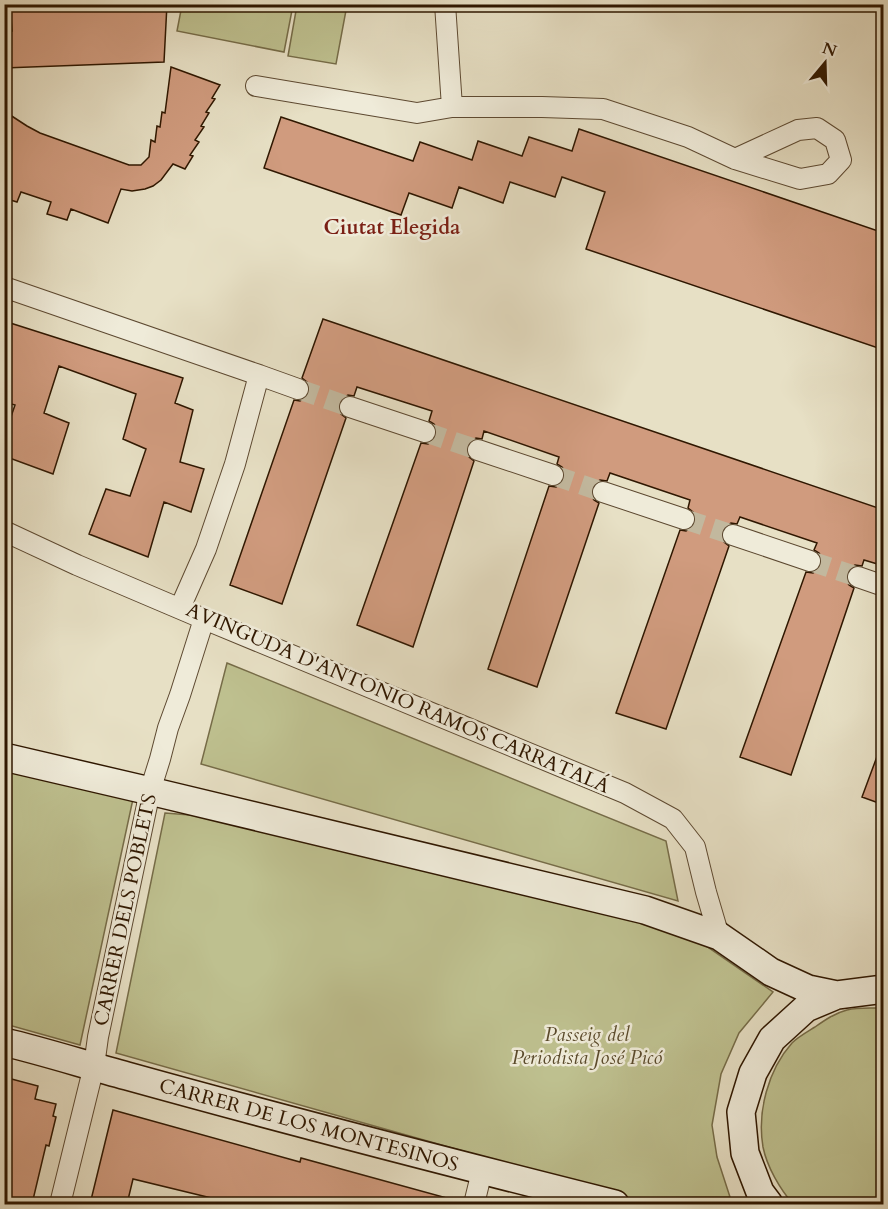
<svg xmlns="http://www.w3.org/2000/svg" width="888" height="1209" viewBox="0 0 888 1209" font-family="Cardo,serif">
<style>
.green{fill:#bec08f;stroke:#766c48;stroke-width:1.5}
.building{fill:#d09b7e;stroke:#2f1700;stroke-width:1.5}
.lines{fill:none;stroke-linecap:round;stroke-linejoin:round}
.street-tunnel{stroke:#c2b89e;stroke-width:20;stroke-dasharray:20 10;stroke-linecap:butt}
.street-casing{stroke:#5d4931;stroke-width:22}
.secondary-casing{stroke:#2f1700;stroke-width:30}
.street{stroke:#efebd9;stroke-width:20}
.secondary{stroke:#efebd9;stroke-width:27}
.labels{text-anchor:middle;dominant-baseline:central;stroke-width:5;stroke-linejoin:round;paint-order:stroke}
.street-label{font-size:20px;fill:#2f1700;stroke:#efebd9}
.park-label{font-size:20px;font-style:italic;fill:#5a4a2b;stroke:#efebd9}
.neighbourhood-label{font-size:21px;font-weight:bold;fill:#7a1f14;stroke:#efebd9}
</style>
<rect width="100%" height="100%" fill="#e7e0c5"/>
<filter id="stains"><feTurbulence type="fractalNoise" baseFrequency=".00333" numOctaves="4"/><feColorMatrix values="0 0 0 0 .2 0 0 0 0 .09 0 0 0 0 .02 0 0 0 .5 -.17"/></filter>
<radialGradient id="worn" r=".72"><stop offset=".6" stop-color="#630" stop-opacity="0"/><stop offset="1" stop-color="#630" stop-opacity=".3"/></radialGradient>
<path class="green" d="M182 5H293L284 52 177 31Z
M297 5H347L336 64 288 56Z
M227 663 666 841 678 901 201 764Z
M4 769 133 799 80 1045 5 1024Z
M165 813 215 817 672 929 706 946 773 992 739 1033 721 1074 712 1125 717 1157 730 1197 629 1198 116 1053Z
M870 1008H883V1204H793C780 1189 767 1167 763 1147 757 1112 768 1070 792 1043 798 1037 807 1032 815 1027 825 1020 835 1013 847 1010 855 1008 863 1008 870 1008Z"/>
<path class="building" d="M10 4H167L164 62 4 68V31H12Z
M171 67 220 85 212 98 215 99 206 112 209 113 201 126 204 127 195 140 199 142 190 155 193 156 185 169 173 164 161 180 153 186 145 189 132 191 121 189 108 223 71 209 67 220 47 214 51 202 21 192 17 202 4 198V111L27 126 40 133 129 165H141L149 157 151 140 155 142 157 126 160 127 162 112 165 113Z
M281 117 413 161 420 142 472 160 478 141 522 156 529 137 572 151 579 129 884 233V350L586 249 605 192 562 177 555 197 510 182 503 203 459 187 452 208 409 193 401 215 264 168Z
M323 319 884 510V566L864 560 862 566 855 565 850 568 847 573 846 580 849 585 854 588 791 775 740 757 806 572 813 573 818 570 821 565 822 558 819 553 814 550 817 543 740 517 737 524 731 523 726 526 722 531 721 537 724 542 729 546 666 729 616 713 680 530 686 531 691 528 695 523 696 517 693 512 688 508 690 500 610 473 607 481 600 480 595 483 592 488 591 495 594 500 599 503 537 687 488 669 549 486 556 487 561 484 564 478 565 472 562 467 557 464 559 457 484 431 482 439 476 438 471 441 466 447V452L469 457 474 461 413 647 357 625 421 443 428 444 433 441 436 436 437 429 434 424 429 421 432 411 357 387 354 396 348 395 343 398 339 403 338 409 341 414 346 418 282 604 230 585 294 400 300 401 305 398 309 392 310 387 307 382 302 378Z
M4 321 183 378 175 403 193 410 180 462 204 469 191 512 164 502 148 557 89 534 106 489 130 496 146 449 123 439 136 394 59 366 44 413 69 423 53 474 4 456V437L15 405 4 402Z
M882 743 884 744V805L862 797Z
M4 1077 38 1086 35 1099 56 1104 53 1116 56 1117 49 1146 46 1145 32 1204H4V1161L8 1146 4 1145Z
M113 1110 300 1162 301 1158 454 1200 453 1204H260L246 1201 245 1204H236L133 1179 127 1204H90Z"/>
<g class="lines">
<path class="street-tunnel" d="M298 389 350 407
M425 432 478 450
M553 475 603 492
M684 519 733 535
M810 561 858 577"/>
<defs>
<path id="street" d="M445 4 452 107
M256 86 417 113 452 107H542L603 109 688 137 735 159 800 179 828 174 841 160 835 140 817 128 798 130 735 159
M4 287 259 375 235 464 206 549 180 608
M259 375 298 389
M350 407 425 432
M478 450 553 475
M603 492 684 519
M4 531 77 565 204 619 625 793 673 819 695 847 706 892 719 936
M733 535 810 561
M858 577 884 586
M60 1204 94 1066 98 1037 150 791 160 759 168 728 180 695 204 619
M474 1204 482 1171"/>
<path id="secondary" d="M4 757 150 791 645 910 719 936 771 972 808 989 837 995
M4 1042C46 1052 86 1065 127 1076 289 1121 452 1163 615 1204
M769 1204 760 1192 745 1153 741 1112 753 1073 772 1039 806 1008 837 995 884 989"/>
</defs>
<use href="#street" class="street-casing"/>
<use href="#secondary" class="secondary-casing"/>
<use href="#street" class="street"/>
<use href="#secondary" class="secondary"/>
</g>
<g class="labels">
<g class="street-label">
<text transform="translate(398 698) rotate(23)">AVINGUDA D'ANTONIO RAMOS CARRATALÁ</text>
<text transform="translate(125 910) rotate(-78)">CARRER DELS POBLETS</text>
<text transform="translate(309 1125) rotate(15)">CARRER DE LOS MONTESINOS</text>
</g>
<g class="park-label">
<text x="587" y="1034">Passeig del<tspan x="587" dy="23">Periodista José Picó</tspan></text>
</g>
<g class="neighbourhood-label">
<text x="392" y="227">Ciutat Elegida</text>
</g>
</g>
<rect width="888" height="1209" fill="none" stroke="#e7e0c5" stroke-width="24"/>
<rect x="6" y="6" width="876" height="1197" fill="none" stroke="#2f1700" stroke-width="3"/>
<rect x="12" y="12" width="864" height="1185" fill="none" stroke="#2f1700" stroke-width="1.5"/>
<g transform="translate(825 63) rotate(19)" stroke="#efebd9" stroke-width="4.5" paint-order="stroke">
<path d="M0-4.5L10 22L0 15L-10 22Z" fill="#2f1700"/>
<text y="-9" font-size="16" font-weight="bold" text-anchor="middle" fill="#2f1700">N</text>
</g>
<rect width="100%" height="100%" filter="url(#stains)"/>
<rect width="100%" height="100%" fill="url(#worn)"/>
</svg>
